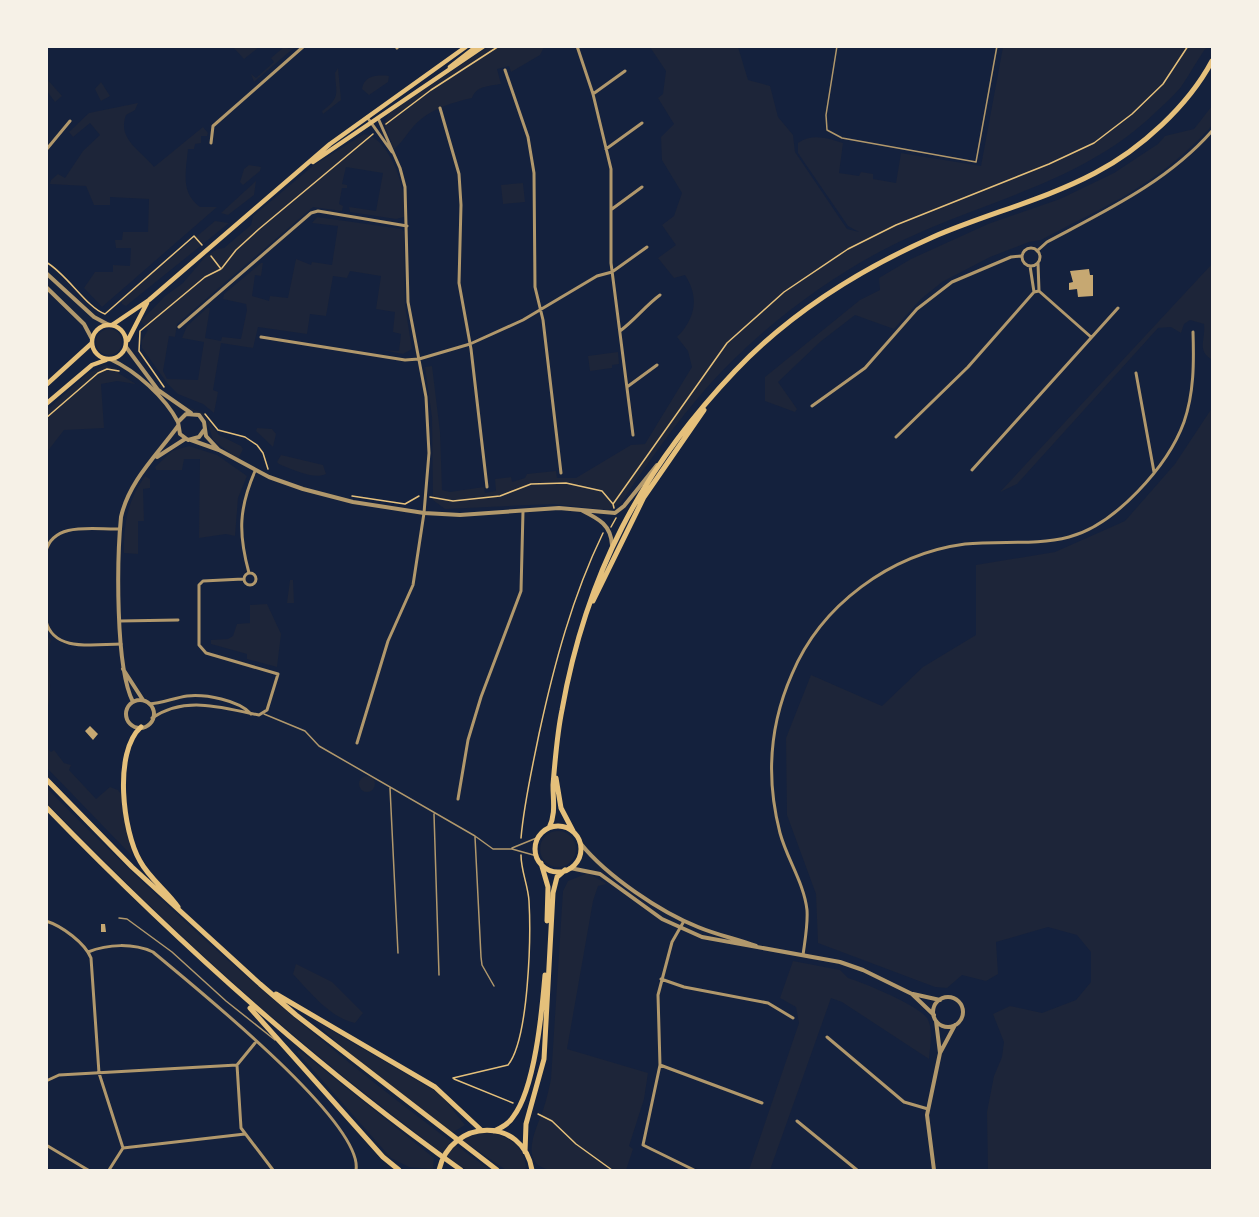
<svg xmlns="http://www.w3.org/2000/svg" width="1259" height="1217" viewBox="0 0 1259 1217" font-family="'PT Sans Narrow',sans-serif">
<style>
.green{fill:#1d2539}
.building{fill:#c6a872}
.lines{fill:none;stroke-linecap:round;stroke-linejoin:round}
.path{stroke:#e5c07b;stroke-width:1.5}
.service{stroke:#b1986c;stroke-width:1.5}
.minor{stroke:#b1986c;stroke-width:3}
.tertiary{stroke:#b1986c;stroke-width:4}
.secondary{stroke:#e5c07b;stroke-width:4.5}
.primary{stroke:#e5c07b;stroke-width:5}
.trunk{stroke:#e5c07b;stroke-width:5}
</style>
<rect width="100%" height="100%" fill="#14213d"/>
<path class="green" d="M233 47H259L244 59Z
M284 47 289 49 295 47 254 82 251 74 256 78 274 62 271 58Z
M488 47H544L540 55 511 72 509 66 497 69 501 84C489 86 476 86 472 98 454 102 434 108 420 120 410 128 404 141 394 149L384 124 389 113Z
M650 47H738L748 80 770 86 778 117 793 135 795 152 847 229 859 232 848 226 798 153V143C812 133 828 138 843 143L839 173 859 176 861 172 873 174V179L896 183 901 153 981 166 1003 47H1209L1205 49C1197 61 1189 75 1181 87 1174 95 1166 103 1158 110 1080 187 975 201 881 251 819 284 757 332 710 384 676 422 648 463 620 504L608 510 553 504 445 509 433 500 432 417 425 367 432 366 440 432 442 490 450 492 484 487 485 493 496 491 495 479 511 477 512 482 525 478 527 474 556 471 557 478H576L631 445 645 444 692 367 688 351 677 337C695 319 700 298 685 275L674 278 658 258 676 245 662 225 674 216 682 193 662 160 661 137 674 124 658 98 663 94 666 71Z
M338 68 341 100 323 114 322 111C341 97 336 94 335 73Z
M389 76 388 82 369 95 362 89C364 75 378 75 389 76Z
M46 78 62 96 55 102 47 91Z
M101 82 110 96 101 101 95 89Z
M138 103 135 110 126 115C117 139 140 150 154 167L203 127 208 133 207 136H201V143L195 144 194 149H188C186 171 180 193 200 207H217L102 307 84 288 95 272H113V265L130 266 131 248H116L115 240H122L123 232H148L149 199 110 197V205H94L86 186 50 184 51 180 58 174 65 178 83 151 100 135 90 123 73 137 69 132 89 113Z
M1212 106V125L1209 129C1154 187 1109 204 1041 240L1029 242 990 257 942 282 921 299 894 329 855 315 820 342 778 382 797 409 795 412 765 401V377L860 300 880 290 879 278 911 259 988 224 1060 199 1114 173 1158 144 1165 136 1194 129Z
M364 134C390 137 409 194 404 217L396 219 350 212 349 207 376 211 383 173 346 167 342 184 347 185V188H342L339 204 343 206 342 211 313 207 177 324 175 337 169 336 163 371 167 379 198 380 204 342 182 338 187 326 207 308H210L205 338 221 341 222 337 241 339 247 310 246 304 223 299 224 294 261 263H263L261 276 255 275 252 296 269 301 270 296 288 298 296 259 311 265 312 262 332 265 338 226 312 223 317 217 402 229 404 232 405 306 412 349 403 354 382 350 399 351 401 334 393 332 395 312 376 309 381 276 350 271 347 278 333 276 326 316 310 314 307 334 258 327 253 348 221 343 213 390 218 392 214 413 203 404 178 394 167 383 142 348V340L148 330 141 321 165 296 183 283 205 257 217 249 224 248 251 225 253 216 314 165Z
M249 165 261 167 260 171 243 185 240 182 244 169Z
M256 181 254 195 228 215 221 213Z
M523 183 525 202 503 204 501 185Z
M215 221 229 223 126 306 122 304 121 300Z
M1212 264V360C1196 350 1206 340 1204 324L1190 320 1184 324 1181 333 1171 327 1158 328 1017 484 1000 492Z
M96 342a13 13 0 1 1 26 0a13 13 0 1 1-26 0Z
M618 352 619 364 612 365V368L590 371 588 356Z
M105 365 119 369 118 373 136 384 117 381 101 384 104 428 64 430 47 452V410L87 374Z
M183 405 202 413 219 435 241 446 243 449 238 459 213 440 207 421 203 416Z
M1212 408V1170H988L987 1112 994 1076 1002 1057 1004 1042 993 1014 1010 1006 1042 1013 1076 1000 1091 982V952L1077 935 1048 927 996 942 998 974 986 981 962 975 947 988 935 987 818 943 816 894 787 815 786 738 811 675 882 706 923 667 976 635V565L1055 552 1125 521 1175 464Z
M257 428 272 429 276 434 273 447 256 431Z
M189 446 217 455 247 476 238 498 235 536 226 534 199 538 200 459H184L182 470H156L155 467 172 451Z
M281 455 323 465 326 474C314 480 291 469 279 464L277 462Z
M145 476 150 479V488L143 489 144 521H138V554L124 553C123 524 128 500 145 476Z
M290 580H293L294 603H287Z
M267 604 281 634 277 667 247 659V654L211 644V640L228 639 233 636 237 624 250 623V605Z
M48 637 51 640C45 662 54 685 48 706L46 638Z
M46 747 51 752 54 750 64 763 71 765 69 770 96 799 110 787 118 790 122 796 132 856 47 768Z
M359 784a8 8 0 1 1 16 0a8 8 0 1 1-16 0Z
M46 787C183 927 332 1056 490 1170 484 1170 474 1172 468 1170 454 1165 413 1130 398 1119 275 1026 154 914 47 803Z
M540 849a18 18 0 1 1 36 0a18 18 0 1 1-36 0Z
M588 873 607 884 598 886 593 901 567 1049 648 1073 644 1099 629 1146 633 1149 626 1170 547 1169C517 1161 539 1124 544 1107 547 1098 549 1088 551 1079L563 891 568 881Z
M793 961 840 970 848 978C864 983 918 1005 927 1018 934 1029 930 1047 929 1059L842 1002 831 998 770 1170H749L799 1023 796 1007 780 998Z
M296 964 332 982 363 1013 355 1023C330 1018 310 992 293 974Z
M312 1019 440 1094 465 1125 450 1134 345 1050Z
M299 1050 434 1158 433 1169 409 1167 391 1158 297 1052Z
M488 1132C509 1136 526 1147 526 1170H506L462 1140 468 1136Z"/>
<path class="building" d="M1089 269 1090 275H1093V296L1078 297 1077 289 1069 290V283L1073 282 1070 271Z
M90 726 98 734 93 740 85 731Z
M101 924H105L106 932H101Z"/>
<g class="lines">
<path class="path" d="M386 124 431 90 499 46
M46 262C67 274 87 308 105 314L194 236 202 245
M222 268 236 250 259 229 373 134
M164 387 139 351 140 331 205 277 221 269 211 256
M205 414 218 430 245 437 257 445 263 453 268 469
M46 418 98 373 107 369 119 371
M352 496 405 504 419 496
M430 497 453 501 500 496 531 484 566 483 602 491 613 504 614 508
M613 504 727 343 784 292 848 249 896 225 1049 164 1094 143 1132 114 1163 84 1188 46
M611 527 616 518
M521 838C524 803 532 769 539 734 554 665 572 597 603 533
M453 1078 508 1065C529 1039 531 936 529 901 528 885 521 871 521 855
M454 1079 513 1103
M538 1114 552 1121 576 1144 612 1170"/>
<path class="service" d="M837 46 826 115 827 130 842 138 976 162 997 46
M264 714 305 731 319 746 475 836 493 849H512L537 856
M390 788 398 953
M434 814 439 975
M475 837 481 957 482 965 494 986
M512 848 539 837
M119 918 127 919 172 952 226 1001 275 1040"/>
<path class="minor" d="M396 46 397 48
M577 46 593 94 611 169V263L633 435
M505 70 528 137 534 173 535 287 543 320 561 473
M593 94 625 71
M440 108 459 174 461 205 459 283 471 349 487 487
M367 117 392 152
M211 143 213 126 304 46
M606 149 642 123
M46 150 70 121
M612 209 642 187
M1022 257a9 9 0 1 1 18 0a9 9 0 1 1-18 0Z
M1037 251 1047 242C1107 210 1167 182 1212 131
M1038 263 1039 291
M1030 266 1034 292
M1039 291 1091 337
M179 327 311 213 318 211 407 226
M620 331C636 319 645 306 660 295
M261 337 405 360 419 359 470 344 523 320 597 276 612 272 647 247
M1136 373 1154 472
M627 387 657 365
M812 406 865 368 917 309 952 282 1011 257 1021 256
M896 437 968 367 1034 292 1039 291
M972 470 1118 308
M46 551C54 521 95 530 120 529
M244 579a6 6 0 1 1 12 0a6 6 0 1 1-12 0Z
M249 573C238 533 239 508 255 471
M46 621C54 653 95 644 121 644
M120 621 178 620
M149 704C162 703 174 698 187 696 205 694 239 700 251 714
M152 718C186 695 222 708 259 715L267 710 278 674 206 653 199 645V585L203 581 243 579
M357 743 388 641 413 585 424 513 429 453 426 397 408 302 405 187 400 168 378 118
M458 799 468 740 481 697 521 591 523 511
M46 921C62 926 85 943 91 958L99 1073 123 1148 109 1170
M684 921 672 942 658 995 660 1065 643 1145 694 1170
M88 952C108 944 133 943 153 952 192 985 364 1122 356 1170
M803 955C805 940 808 925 807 910 804 883 787 859 780 833 766 779 769 726 792 674 821 605 890 554 965 544 1000 540 1034 546 1069 537 1115 525 1168 466 1184 422 1194 393 1194 363 1193 332
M661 979 684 987 768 1003 793 1018
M827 1037 904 1102 928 1109
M255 1043 237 1065 241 1128 273 1170
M660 1065 762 1103
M46 1081 59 1075 237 1065
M797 1121 857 1170
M46 1145 88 1170
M123 1148 245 1134"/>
<path class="tertiary" d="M46 273 94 317 109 325
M46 287 84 324 92 339
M126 347 158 390 191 413
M110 359C136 371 165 397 178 422
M204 430 199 437 188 440 180 434 178 422 186 414 199 415 204 422 206 436 218 449
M191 440 219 450 269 477 303 489 353 502 424 513 460 515 559 508 615 513 624 506 657 465
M157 457 185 439
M583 511C599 519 611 525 612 545
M123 669 143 700
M126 714a14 14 0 1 1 28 0a14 14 0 1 1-28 0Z
M133 702C115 667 117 558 121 517 129 481 157 455 178 426
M581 844C607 876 660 912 698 927 717 935 737 939 756 946
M570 868 600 874 662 919 702 937 840 962 863 970 912 994 934 1015
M913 994 940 1000
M933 1012a15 15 0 1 1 30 0a15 15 0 1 1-30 0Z
M940 1053 955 1025
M934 1170 927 1115 940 1053 936 1021"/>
<path class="secondary" d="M450 67 477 46
M313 162 484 46
M92 342a17 17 0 1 1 34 0a17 17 0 1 1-34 0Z
M112 325 149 300 330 144 467 46
M128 340 147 303
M46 385 92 343
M46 404 92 365 106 360"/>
<path class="primary" d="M593 601 644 497 704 410
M556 778 561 808 573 831
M535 849a23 23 0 1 1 46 0a23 23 0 1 1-46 0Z
M549 828C556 814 553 801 553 785 555 761 557 734 562 710 586 575 641 470 735 371 790 313 861 269 933 237 986 214 1044 200 1095 173 1141 149 1188 106 1212 61
M541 863 548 887 547 921
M494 1131C501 1128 509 1124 513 1117 535 1089 542 1011 545 975
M525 1152 526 1124 544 1059 553 893 557 877 565 870
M439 1170C451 1118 523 1116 532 1170"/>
<path class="trunk" d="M141 727C113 752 123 832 140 861 149 878 167 891 178 907
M46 779 132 867 260 984 296 1015 497 1170
M46 807C175 940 310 1063 461 1170
M276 994 435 1087 481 1130
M250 1008 383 1157 399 1170"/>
</g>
<rect width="1259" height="1217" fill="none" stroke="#f6f1e7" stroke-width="96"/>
</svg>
